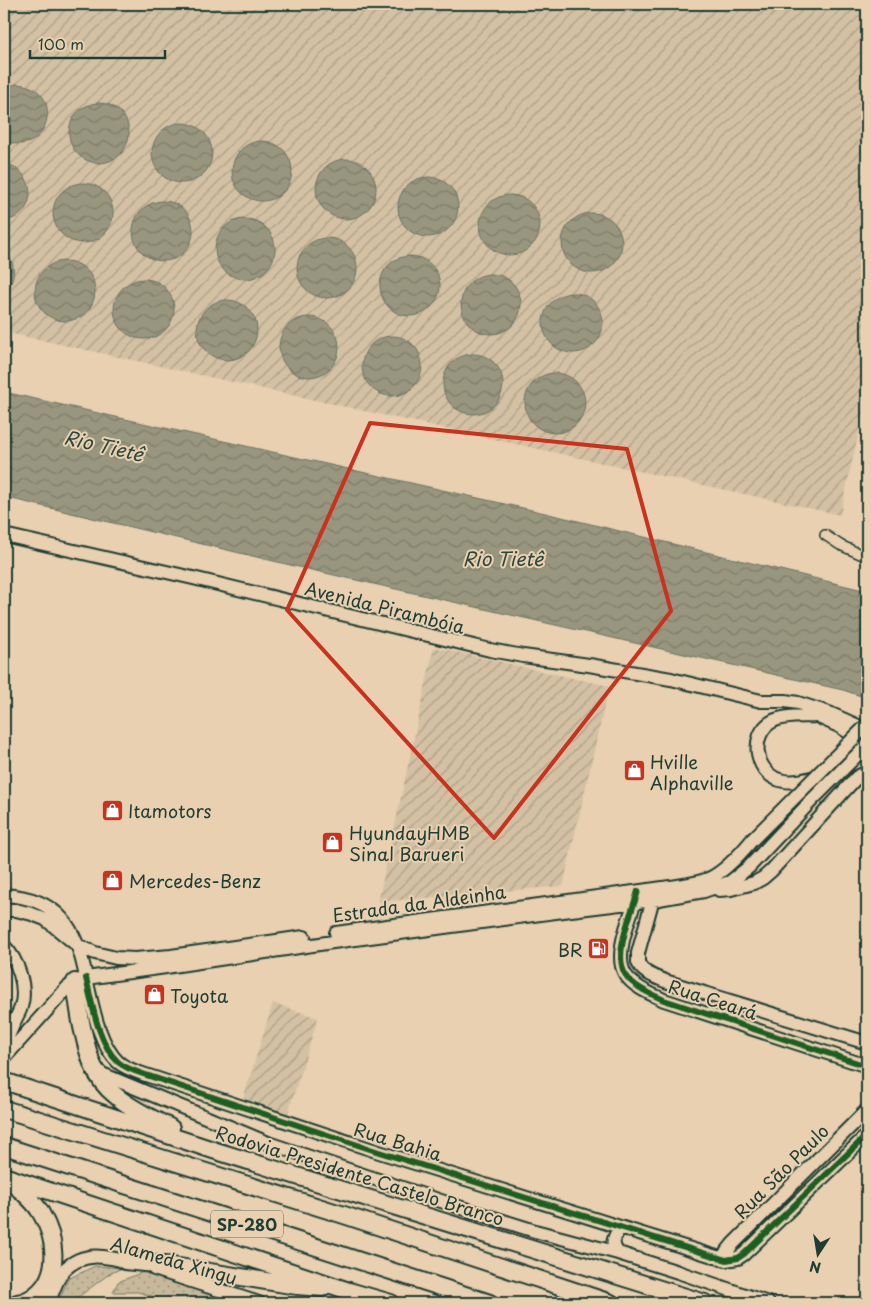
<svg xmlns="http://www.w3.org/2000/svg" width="871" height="1307" viewBox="0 0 871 1307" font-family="'Playpen Sans',sans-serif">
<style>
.industrial{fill:url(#industrial-furrows)}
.green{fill:url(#green-dots);stroke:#737a68}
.water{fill:url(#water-waves);stroke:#687261}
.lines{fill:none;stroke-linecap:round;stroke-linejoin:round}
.street-casing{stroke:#1f3d34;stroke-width:12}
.secondary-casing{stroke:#1f3d34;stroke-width:16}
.highway-casing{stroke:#1f3d34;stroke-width:20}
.street{stroke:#e8d0b0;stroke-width:9}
.secondary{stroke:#e8d0b0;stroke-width:12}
.highway{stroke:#e8d0b0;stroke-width:16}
.secondary-bridge-casing{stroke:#1f3d34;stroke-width:16;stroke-linecap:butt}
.secondary-bridge{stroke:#e8d0b0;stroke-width:12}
.cycleway-casing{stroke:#e8d0b0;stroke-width:9}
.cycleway{stroke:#1b5e20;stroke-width:6}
.marked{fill:none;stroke:#c8321e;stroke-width:4;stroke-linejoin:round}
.labels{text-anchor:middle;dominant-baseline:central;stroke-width:4;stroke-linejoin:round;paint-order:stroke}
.shield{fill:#e8d0b0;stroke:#5b6959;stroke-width:1}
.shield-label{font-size:16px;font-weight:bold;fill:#1f3d34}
.street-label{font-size:18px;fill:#1f3d34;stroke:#e8d0b0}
.poi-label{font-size:18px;fill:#1f3d34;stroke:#e8d0b0;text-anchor:start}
.water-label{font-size:19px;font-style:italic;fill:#2b463c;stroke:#e8d0b0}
</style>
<defs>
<pattern id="industrial-furrows" width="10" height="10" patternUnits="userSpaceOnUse" patternTransform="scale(1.25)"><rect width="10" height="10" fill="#d4c1a4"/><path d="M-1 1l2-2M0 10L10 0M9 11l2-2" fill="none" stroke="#ab9e86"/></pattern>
<pattern id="green-dots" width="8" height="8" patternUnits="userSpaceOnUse" patternTransform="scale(1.25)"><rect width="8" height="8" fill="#c7b89b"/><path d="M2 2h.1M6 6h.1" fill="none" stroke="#a1977f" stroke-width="1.8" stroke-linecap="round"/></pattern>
<pattern id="water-waves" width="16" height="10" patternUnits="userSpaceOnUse" patternTransform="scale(1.25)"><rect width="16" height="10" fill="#99967f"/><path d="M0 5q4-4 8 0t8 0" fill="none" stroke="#7c7c69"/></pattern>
</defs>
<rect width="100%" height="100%" fill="#e8d0b0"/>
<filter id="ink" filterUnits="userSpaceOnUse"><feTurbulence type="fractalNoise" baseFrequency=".02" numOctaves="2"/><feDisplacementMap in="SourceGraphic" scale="10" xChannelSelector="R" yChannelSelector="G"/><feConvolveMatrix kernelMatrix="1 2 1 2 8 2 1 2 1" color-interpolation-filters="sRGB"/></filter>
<g filter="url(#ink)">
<path class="industrial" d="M4 4H867V396L840 515 4 332Z
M434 647 609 686 563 886 378 902Z
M273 1003 318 1018 288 1113 243 1099Z"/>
<path class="green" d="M95 1266 122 1268 109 1274 70 1303H58L68 1279Z
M143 1272 240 1303H174L138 1292H113L118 1282Z"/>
<path class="water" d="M16 84C69 86 48 162 4 140V88Z
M69 133a30 30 0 1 1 60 0a30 30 0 1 1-60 0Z
M152 153a30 30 0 1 1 60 0a30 30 0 1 1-60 0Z
M232 171a30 30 0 1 1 60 0a30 30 0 1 1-60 0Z
M316 189a30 30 0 1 1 60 0a30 30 0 1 1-60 0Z
M4 163C38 171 39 216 4 221Z
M398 207a30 30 0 1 1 60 0a30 30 0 1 1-60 0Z
M53 213a30 30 0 1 1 60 0a30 30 0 1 1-60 0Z
M480 225a30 30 0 1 1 60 0a30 30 0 1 1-60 0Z
M133 231a30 30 0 1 1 60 0a30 30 0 1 1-60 0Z
M562 243a30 30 0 1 1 60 0a30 30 0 1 1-60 0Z
M215 249a30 30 0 1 1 60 0a30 30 0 1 1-60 0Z
M297 268a30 30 0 1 1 60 0a30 30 0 1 1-60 0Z
M4 249C17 263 16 280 4 294Z
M380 286a30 30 0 1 1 60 0a30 30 0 1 1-60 0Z
M35 291a30 30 0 1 1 60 0a30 30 0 1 1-60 0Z
M461 304a30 30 0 1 1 60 0a30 30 0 1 1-60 0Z
M114 309a30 30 0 1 1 60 0a30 30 0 1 1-60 0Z
M543 323a30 30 0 1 1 60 0a30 30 0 1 1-60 0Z
M197 330a30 30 0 1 1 60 0a30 30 0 1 1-60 0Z
M279 347a30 30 0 1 1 60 0a30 30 0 1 1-60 0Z
M362 366a30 30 0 1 1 60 0a30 30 0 1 1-60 0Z
M443 384a30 30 0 1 1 60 0a30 30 0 1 1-60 0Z
M525 403a30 30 0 1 1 60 0a30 30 0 1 1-60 0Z
M4 392 545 513 867 591V698L843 690 303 568 4 497Z"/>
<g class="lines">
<defs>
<path id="street" d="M825 535 840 545 867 557"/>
<path id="secondary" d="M4 535 193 578 490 650 523 656 589 665 671 679 761 701H785L798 703 829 713 867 730
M821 718 841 727 862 742
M815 777C805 780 794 783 784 781 756 777 747 735 773 721 785 715 802 717 815 716
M764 851 749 867 730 882 704 891 653 900 563 911 333 942 159 968 86 978C92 1003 98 1043 118 1062 125 1068 134 1071 143 1074L379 1152 726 1260 738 1258 744 1254 867 1135
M719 890 731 889 754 883 763 878 771 871 857 777 867 772
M4 895C58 898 77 927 86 978L75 982 67 988 4 1058
M637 895C631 916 613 954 625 974 633 987 651 994 664 1000L867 1066
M654 895 638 953C638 956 638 959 638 962 641 973 656 977 665 981L867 1043
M4 910H16L32 914 45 919 54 926 77 945 95 953 116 958 135 959 171 956 304 937
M336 933 670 887C683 885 696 884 708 879 723 873 742 852 752 840
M4 946C18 960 27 987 21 1007 20 1011 18 1014 16 1018 12 1027 8 1037 4 1046
M95 1067 102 1074 268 1143 459 1207 535 1231 618 1253 678 1272 768 1303
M618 1253C610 1242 614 1238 620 1227
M721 1259 733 1244 867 1110
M154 1269 259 1303
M48 1303C52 1295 57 1278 63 1271 83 1250 107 1256 132 1263"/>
<path id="highway" d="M75 982C77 997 79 1012 82 1027 88 1053 93 1078 115 1095 131 1109 152 1118 171 1128
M4 1081 213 1150 705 1303
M4 1109 344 1215 611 1303
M4 1146 490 1303
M4 1176 349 1291 391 1303
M10 1181C21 1191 35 1201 42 1215 55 1237 60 1271 40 1291 33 1298 26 1302 17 1303
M125 1261 173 1266 297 1286 322 1288"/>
</defs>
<use href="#street" class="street-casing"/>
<use href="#secondary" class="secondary-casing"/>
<use href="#highway" class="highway-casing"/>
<use href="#street" class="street"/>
<use href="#secondary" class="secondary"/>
<use href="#highway" class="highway"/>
<defs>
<path id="secondary-bridge" d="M752 840 867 725
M764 851 814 798 867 745"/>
</defs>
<use href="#secondary-bridge" class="secondary-bridge-casing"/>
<use href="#secondary-bridge" class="secondary-bridge"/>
<defs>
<path id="cycleway" d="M638 891C632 913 613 953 625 974 633 987 651 994 664 1000L867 1066
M86 978C92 1003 98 1043 118 1062 125 1068 134 1071 143 1074L379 1152 726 1260 738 1258 744 1254 867 1135"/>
</defs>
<use href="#cycleway" class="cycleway-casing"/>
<use href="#cycleway" class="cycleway"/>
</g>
</g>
<path class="marked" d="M370 423 627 449 671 611 494 838 287 610Z"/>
<defs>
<symbol id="shop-square" viewBox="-11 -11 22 22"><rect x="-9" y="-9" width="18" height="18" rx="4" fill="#c8321e" stroke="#e8d0b0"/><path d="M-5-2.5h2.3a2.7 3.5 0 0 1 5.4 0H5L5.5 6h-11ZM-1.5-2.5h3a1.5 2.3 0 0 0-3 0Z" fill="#fff"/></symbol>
<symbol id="fuel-square" viewBox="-11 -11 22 22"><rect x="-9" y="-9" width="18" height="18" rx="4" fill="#c8321e" stroke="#e8d0b0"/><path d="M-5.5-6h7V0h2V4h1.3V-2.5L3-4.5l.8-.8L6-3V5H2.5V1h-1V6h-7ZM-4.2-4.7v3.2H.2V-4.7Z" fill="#fff"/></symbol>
</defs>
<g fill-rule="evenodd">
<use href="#shop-square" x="622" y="758" width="25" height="25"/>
<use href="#shop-square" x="100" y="798" width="25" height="25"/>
<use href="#shop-square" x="320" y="830" width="25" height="25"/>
<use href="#shop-square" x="100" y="868" width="25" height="25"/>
<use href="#fuel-square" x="586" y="936" width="25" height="25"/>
<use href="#shop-square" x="142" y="982" width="25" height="25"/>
</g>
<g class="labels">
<rect class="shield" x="211" y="1210.5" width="72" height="27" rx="4"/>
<g class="shield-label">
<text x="247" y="1224">SP-280</text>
</g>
<g class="street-label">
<text transform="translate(385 607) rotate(14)">Avenida Pirambóia</text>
<text transform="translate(419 903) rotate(-8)">Estrada da Aldeinha</text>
<text transform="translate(713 999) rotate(18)">Rua Ceará</text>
<text transform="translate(398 1141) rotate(17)">Rua Bahia</text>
<text transform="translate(781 1171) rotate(-45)">Rua São Paulo</text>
<text transform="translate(360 1175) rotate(17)">Rodovia Presidente Castelo Branco</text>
<text transform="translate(174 1260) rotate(16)">Alameda Xingu</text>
</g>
<g class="poi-label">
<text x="650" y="761">Hville<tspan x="650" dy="21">Alphaville</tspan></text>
<text x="128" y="810">Itamotors</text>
<text x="349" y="832">HyundayHMB<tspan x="349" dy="21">Sinal Barueri</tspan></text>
<text x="129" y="880">Mercedes-Benz</text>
<text x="583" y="949" text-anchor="end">BR</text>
<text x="170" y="995">Toyota</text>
</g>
<g class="water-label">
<text transform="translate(104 445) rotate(13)">Rio Tietê</text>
<text x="503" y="558">Rio Tietê</text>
</g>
</g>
<rect width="871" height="1307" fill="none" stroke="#e8d0b0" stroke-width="20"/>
<rect x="10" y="10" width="851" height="1287" fill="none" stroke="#1f3d34" stroke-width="2" filter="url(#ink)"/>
<g transform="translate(818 1254) rotate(192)" stroke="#e8d0b0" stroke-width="4" paint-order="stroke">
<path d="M0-4L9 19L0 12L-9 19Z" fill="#1f3d34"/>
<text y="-8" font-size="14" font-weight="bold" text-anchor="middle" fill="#1f3d34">N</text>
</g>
<path d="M30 50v8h135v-8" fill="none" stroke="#1f3d34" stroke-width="2.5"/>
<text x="38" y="50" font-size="15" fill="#1f3d34" stroke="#e8d0b0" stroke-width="4" paint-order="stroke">100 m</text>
</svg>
